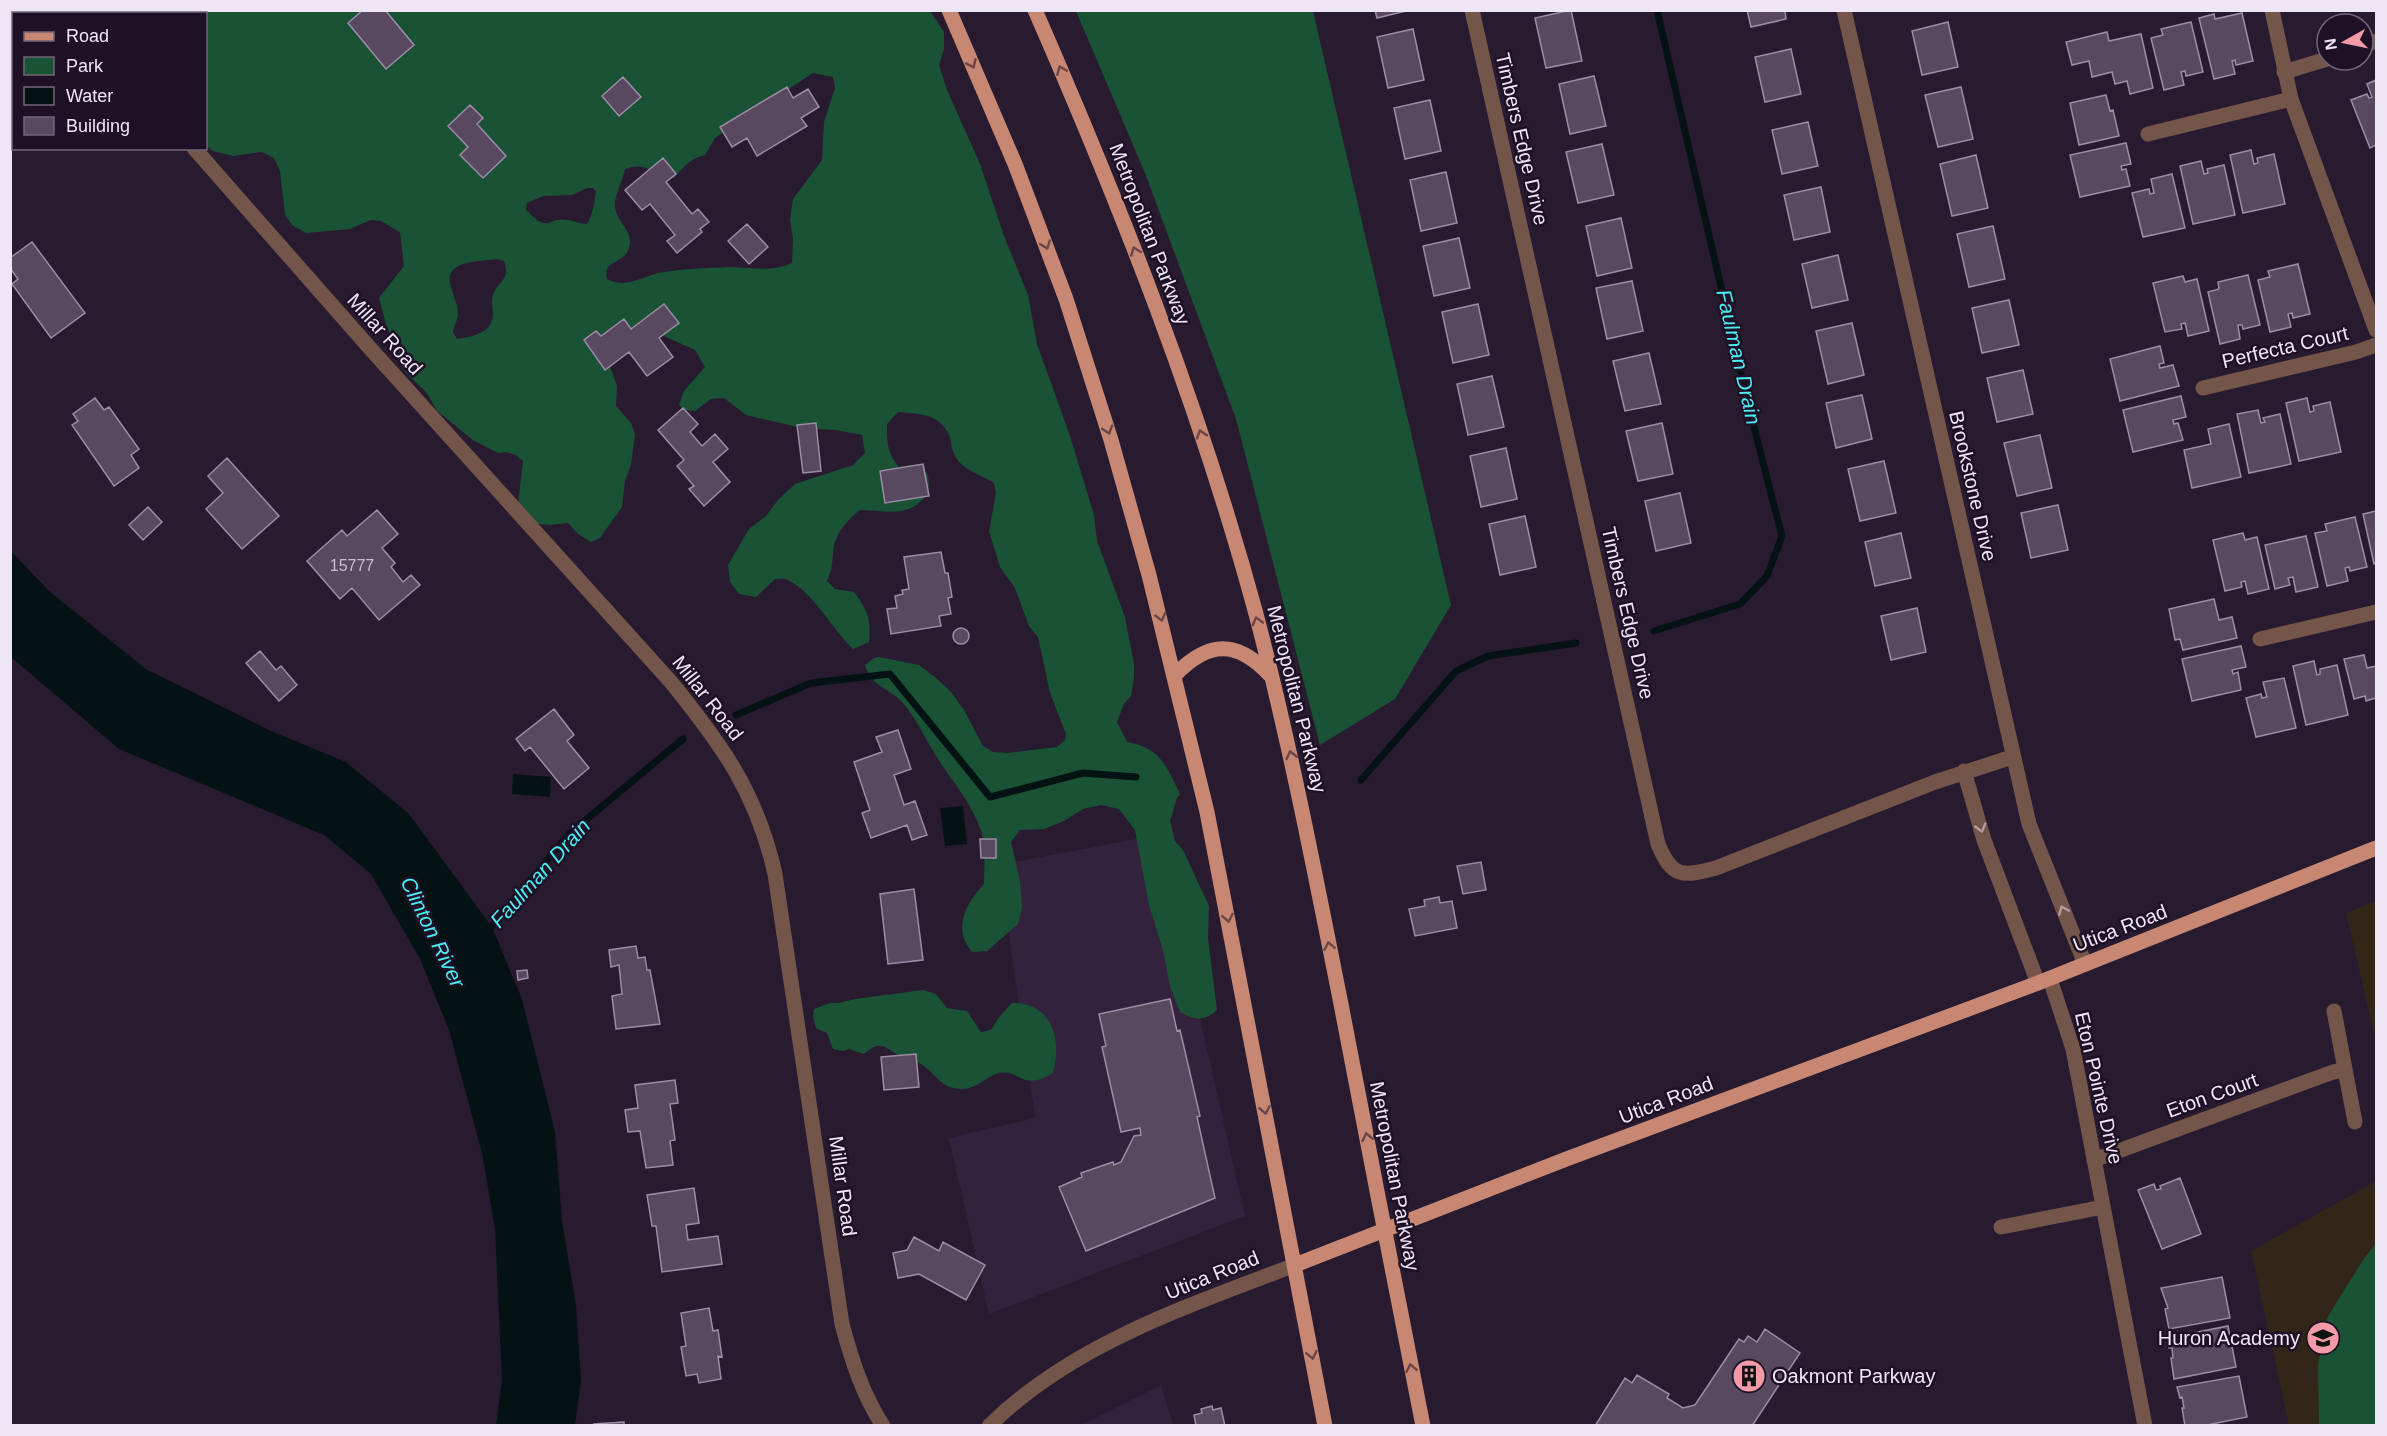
<svg xmlns="http://www.w3.org/2000/svg" width="2387" height="1436" viewBox="0 0 2387 1436" font-family="Helvetica,sans-serif">
<style>
.built{fill:#33223d}
.education{fill:#322618}
.green{fill:#1a5236;fill-rule:evenodd}
.water{fill:#051213}
.lines{fill:none;stroke-linecap:round;stroke-linejoin:round}
.stream{stroke:#051213;stroke-width:7}
.building{fill:#584961;stroke:#9c8ca6;stroke-width:1.5}
.minor{stroke:#74554a;stroke-width:15}
.major{stroke:#c78772;stroke-width:15}
.oneway{stroke:#6a4648}
.oneway2{stroke:#b29ea0}
.labels{text-anchor:middle;dominant-baseline:central;stroke-width:5;stroke-linejoin:round;paint-order:stroke}
.number-label{font-size:16px;fill:#c9bfd0}
.street-label{font-size:20px;fill:#efe6f5;stroke:#1e1126}
.poi-label{font-size:20px;fill:#efe6f5;stroke:#1e1126;text-anchor:end}
.water-label{font-size:21px;font-style:italic;fill:#4becf2;stroke:#1e1126}
</style>
<rect width="100%" height="100%" fill="#281b30"/>
<path class="built" d="M1158 835 1245 1216 989 1314 949 1138 1035 1118 999 865Z
M1161 1385 1173 1425H1081Z"/>
<path class="education" d="M2376 901V1042L2346 913Z
M2376 1181V1425H2289L2251 1251Z"/>
<path class="green" d="M101 11H930L944 32V49L939 65 947 90 980 164 1004 236 1028 295 1037 344 1070 436 1094 515 1097 541 1125 617 1134 664V677L1131 696 1124 704 1117 722 1127 742C1161 748 1166 766 1180 794L1177 798 1170 821 1175 841 1183 850 1209 906 1208 938 1217 1010C1203 1022 1195 1020 1180 1012L1170 986 1163 950 1149 905 1135 830 1119 809 1101 805 1083 809 1064 821 1044 829 1020 830 1011 842 1020 881 1022 908 1018 924 987 951 972 952C952 929 966 903 984 884 984 869 986 849 982 834 973 803 951 781 935 754 924 737 916 718 903 703 889 687 873 689 865 665L874 658 879 657 919 665 936 678 951 692 964 710 983 746 993 752 1008 753 1057 747 1065 740 1066 734 1050 693 1038 637 1029 626 1015 588 1000 567 989 531 996 493 994 483C982 475 962 470 955 456 951 450 952 440 948 433 938 413 918 414 898 412L887 424C887 442 887 453 899 467L911 465 927 473C930 483 930 491 923 499 906 518 883 510 860 510 846 521 834 535 833 553 832 565 832 570 827 581L835 589 854 592C868 611 871 618 869 642L853 649C833 630 813 592 788 580 784 578 779 579 775 579L756 597 739 594 730 582 728 565 749 529 766 516 778 500 795 484 853 465 865 453 862 435 836 430 802 428 746 415 724 398 711 399 695 411 685 410 679 405 684 391 705 367 695 350 644 327 624 329 606 355 617 386 616 406 631 423 635 434 631 465 625 481 622 507 600 538 591 542 578 534 568 523 550 525 530 523 518 504 523 461 516 455 506 452 498 453 473 440 437 411 427 393 406 373 386 324 379 298 404 266 400 232 381 221 371 220 350 229 306 233 292 225 285 215 280 171 274 158 262 152 233 156 213 151 206 145V14H104ZM813 73 833 77 835 88 824 122 822 160 793 199 790 220 793 239 792 263C770 273 751 267 728 267 707 268 684 269 664 272 643 275 627 290 607 279 602 259 624 265 629 248 635 231 615 222 615 205 615 193 623 181 625 169 641 163 650 168 663 179L674 178C683 167 691 158 705 155L715 138ZM587 188H593L596 192C594 204 593 214 587 224 580 224 575 221 568 220 546 216 550 235 526 210L527 203 543 196 572 195ZM497 259 504 261C511 281 498 280 493 295 491 301 493 308 493 315 493 333 471 337 457 339L453 332C454 326 458 319 458 314 458 305 453 295 451 287 442 260 478 262 497 259Z
M1076 11H1313L1451 605 1395 699 1320 745 1236 419 1145 173Z
M923 990 936 994 947 1008 967 1011 981 1032 991 1030 1000 1016 1012 1003C1053 1003 1062 1040 1053 1073 1020 1093 1019 1066 996 1074 981 1080 972 1093 954 1088 939 1085 933 1071 921 1064 913 1058 903 1059 896 1054 882 1044 878 1042 864 1054L849 1049 843 1051 833 1049 827 1033 816 1028 813 1016 814 1009 830 1003H839L855 999Z
M2376 1243V1425H2319L2318 1365 2327 1318 2363 1260Z"/>
<path class="water" d="M11 551 49 591 146 669 271 731 346 762 409 814 492 927 522 999 555 1132 562 1221 576 1305 581 1381 575 1425H496L502 1380 495 1229 482 1153 449 1030 420 959 371 874 324 835 119 749 11 657Z
M513 774 551 777 550 797 512 794Z
M963 806 967 844 945 846 940 808Z"/>
<g class="lines">
<path class="stream" d="M1654 631 1740 604 1767 576 1782 536 1749 408 1657 10
M736 715 811 683 890 674 990 797 1083 773 1136 777
M1361 780 1456 671 1488 656 1576 643
M487 932 570 833 683 739"/>
</g>
<path class="building" d="M363 10H385L414 45 386 69 348 23Z
M1375 10H1410L1377 18Z
M1571 10 1582 61 1546 68 1535 18Z
M1747 10H1785L1786 19 1751 27Z
M2242 13 2253 61 2236 65 2235 60 2232 61 2235 74 2214 79 2199 18 2214 14 2215 19Z
M1948 22 1958 67 1922 75 1912 31Z
M2191 22 2203 72 2186 76 2185 71 2181 72 2184 85 2164 90 2151 38 2163 35 2161 29Z
M1413 29 1424 80 1388 88 1377 37Z
M2107 32 2109 41 2141 34 2153 88 2130 94 2127 81 2115 84 2112 72 2092 77 2089 61 2072 65 2066 42Z
M1791 49 1801 94 1765 102 1755 57Z
M1594 76 1606 126 1570 134 1559 84Z
M623 77 641 97 619 116 602 96Z
M2376 80V145L2370 148 2351 100 2367 94 2369 98 2372 97 2367 84Z
M10 84 14 87V96L10 98Z
M787 87 793 98 808 89 819 107 801 118 807 126 757 156 747 138 732 147 720 127Z
M1961 87 1973 139 1938 147 1925 95Z
M2106 95 2110 111 2113 110 2119 136 2079 145 2070 103Z
M1430 100 1441 151 1405 159 1394 108Z
M470 105 483 118 477 124 506 156 483 178 460 155 468 147 448 126Z
M1808 122 1818 166 1782 174 1772 130Z
M2126 143 2131 164 2121 166 2122 170 2126 169 2130 186 2080 197 2070 155Z
M1602 144 1614 195 1578 203 1566 152Z
M2251 150 2254 164 2258 163 2257 158 2274 154 2285 204 2243 213 2230 155Z
M1976 155 1988 208 1952 216 1940 164Z
M663 158 676 174 666 182 692 214 698 209 709 222 700 229 702 232 677 253 667 241 675 235 650 204 642 210 625 190Z
M2201 161 2204 174 2208 173 2207 169 2224 165 2235 215 2193 224 2180 166Z
M1446 172 1457 223 1421 231 1410 180Z
M2172 174 2185 228 2143 237 2132 193 2149 189 2150 194 2154 193 2151 179Z
M1821 187 1830 232 1794 240 1784 195Z
M1621 218 1632 268 1597 276 1586 226Z
M747 224 768 247 749 264 728 241Z
M1993 226 2005 279 1969 287 1957 234Z
M1459 238 1470 288 1434 296 1423 246Z
M32 242 85 313 51 338 12 284 18 279 10 268V258Z
M1838 255 1848 300 1812 308 1802 264Z
M2298 264 2310 314 2293 318 2292 313 2288 314 2291 327 2270 332 2258 280 2270 277 2268 271Z
M2248 275 2260 325 2243 329 2242 325H2238L2240 339 2220 344 2208 292 2219 289 2218 282Z
M2183 276 2185 282 2197 279 2209 331 2188 336 2185 323 2181 324 2182 329 2165 332 2153 283Z
M1632 281 1643 331 1607 339 1596 288Z
M2009 300 2019 345 1982 353 1972 308Z
M664 304 679 323 659 338 673 357 647 376 629 352 605 370 584 340 596 331 601 336 624 319 631 329Z
M1478 304 1489 355 1453 363 1442 312Z
M1852 323 1864 375 1828 384 1816 331Z
M2160 346 2164 363 2159 364 2160 368 2173 365 2179 386 2120 401 2110 359Z
M1649 353 1661 404 1625 411 1613 361Z
M2023 370 2033 414 1997 422 1987 378Z
M1492 376 1504 427 1468 435 1457 384Z
M1862 395 1872 439 1836 448 1826 403Z
M2181 396 2186 417 2173 420 2174 424 2178 423 2183 440 2133 452 2123 410Z
M95 398 104 410 109 407 139 449 131 455 139 468 114 486 72 425 78 421 73 414Z
M2307 398 2310 412 2314 411 2313 406 2330 402 2341 452 2299 461 2286 403Z
M683 408 698 424 690 432 702 446 715 434 728 449 713 462 730 482 704 506 689 489 694 486 677 466 684 460 658 430Z
M2258 410 2261 423 2265 422 2263 418 2280 414 2291 464 2249 473 2237 414Z
M816 423 821 471 803 473 797 425Z
M1662 423 1673 474 1638 481 1626 431Z
M2229 424 2241 477 2192 488 2184 450 2211 444 2208 429Z
M2040 435 2052 488 2017 496 2004 443Z
M1506 448 1517 499 1481 507 1470 456Z
M227 458 279 516 242 549 206 509 223 493 208 476Z
M1884 461 1896 513 1860 521 1848 469Z
M923 464 929 496 885 503 880 471Z
M1680 493 1691 543 1656 551 1645 501Z
M2058 505 2068 550 2031 558 2021 513Z
M148 507 162 522 143 540 129 525Z
M377 510 398 534 382 548 395 563 391 567 403 582 411 575 420 585 379 620 352 588 340 599 307 561 342 530 347 536Z
M2376 511V563L2374 564 2363 514Z
M1525 516 1536 567 1500 575 1489 524Z
M2355 517 2367 567 2350 571 2349 567 2345 568 2348 581 2327 586 2315 533 2327 531 2325 524Z
M1901 533 1911 578 1875 586 1865 542Z
M2243 533 2245 540 2257 537 2269 589 2248 594 2245 581 2241 582 2242 587 2225 591 2213 540Z
M2306 536 2318 587 2296 592 2293 577 2288 578 2290 585 2275 589 2265 545Z
M941 552 945 573H948L952 597 948 598 951 614 939 616 941 626 891 634 887 609 897 608 895 596 903 594 902 590 909 589 904 557Z
M2214 599 2219 620 2232 617 2237 638 2183 650 2180 639 2175 640 2169 609Z
M1917 608 1926 652 1891 660 1881 616Z
M953 636a8 8 0 1 1 16 0a8 8 0 1 1-16 0Z
M2241 646 2246 667 2232 670 2233 674 2238 672 2241 690 2192 701 2182 659Z
M260 651 276 670 281 666 297 685 279 701 246 663Z
M2364 655 2367 668 2376 666V698L2366 701 2365 696 2354 699 2344 659Z
M2314 661 2317 675 2320 674V669L2337 665 2348 715 2306 725 2293 666Z
M2284 678 2296 728 2256 737 2246 698 2261 694 2262 698 2267 697 2263 682Z
M554 709 574 735 567 741 589 768 564 789 530 747 525 751 516 739Z
M898 730 911 769 894 775 904 805 915 801 927 835 912 840 907 825 871 838 862 813 870 810 854 762 882 752 876 737Z
M980 839H996V858H981Z
M1481 862 1486 890 1463 894 1457 866Z
M914 889 923 960 888 964 880 894Z
M1439 897 1440 903 1452 901 1457 928 1415 936 1409 909 1425 906 1424 900Z
M636 946 638 958 645 957 647 970H650L660 1024 616 1029 612 996 622 994 619 965 611 967 609 950Z
M527 970 528 978 518 980 517 971Z
M1170 999 1177 1031 1180 1030 1200 1116 1197 1117 1215 1198 1086 1251 1059 1187 1082 1177 1081 1173 1113 1162 1114 1165 1121 1162 1134 1136 1141 1135 1140 1128 1121 1132 1102 1047 1106 1046 1099 1014Z
M916 1054 919 1087 884 1090 881 1057Z
M675 1080 678 1103 670 1104 675 1140 670 1141 673 1165 646 1168 640 1131 628 1132 625 1110 638 1108 635 1085Z
M2180 1178 2201 1234 2162 1249 2138 1190 2154 1184 2156 1190 2161 1189 2160 1186Z
M694 1188 699 1223 686 1225 688 1240 718 1236 722 1264 662 1272 656 1226H652L647 1195Z
M914 1237 939 1251 943 1242 985 1265 966 1300 919 1274 898 1278 893 1253 907 1250Z
M2222 1277 2230 1318 2169 1329 2165 1309 2168 1308 2161 1288Z
M709 1308 713 1331 718 1330 722 1357 718 1356 721 1379 699 1383 697 1374 686 1376 681 1347 686 1346 681 1313Z
M2228 1326 2236 1367 2174 1379 2171 1358H2173L2172 1348H2169L2167 1338Z
M1765 1329 1800 1353 1752 1426H1595L1625 1378 1632 1383 1637 1375 1669 1394 1667 1398 1683 1408 1695 1405 1739 1339 1744 1342 1748 1336 1757 1342Z
M2239 1376 2247 1417 2202 1426H2185L2182 1408H2184L2182 1397 2180 1398 2177 1387Z
M1212 1406 1213 1410 1221 1408 1225 1426H1196L1194 1415 1202 1413 1201 1409Z
M624 1422V1426H594V1424Z"/>
<g class="lines">
<path class="minor" d="M77 10 80 14
M1472 10 1658 844C1672 878 1683 877 1716 868L1935 782 2012 757
M1844 10 2029 824 2085 964
M2272 10 2291 99 2376 330
M2363 46 2376 41
M2284 72 2327 59
M2148 134 2291 99
M194 148 368 346 671 682C722 745 757 793 775 874L842 1324C852 1361 862 1393 883 1426
M2203 388 2356 352 2376 345
M2260 639 2376 612
M1964 771 1984 840 2038 983
M2050 979 2073 1049 2145 1426
M2334 1011 2355 1122
M2094 1160 2333 1072 2345 1070
M2001 1227 2103 1207
M989 1426C1072 1344 1188 1306 1295 1265"/>
<path class="major" d="M949 10 1015 164 1066 299 1111 440 1149 575 1207 812 1325 1426
M1035 10C1121 207 1200 407 1256 614 1290 743 1315 874 1341 1004 1368 1145 1395 1285 1423 1426
M1175 675C1209 640 1237 640 1270 675
M1295 1265 1569 1158 2038 983 2376 848"/>
</g>
<defs><path id="oneway-chevron" d="M-2-3.5L2.5 0L-2 3.5" fill="none" stroke-width="1.6" stroke-linecap="round" stroke-linejoin="round" transform="scale(1.5)"/></defs>
<g class="oneway">
<use href="#oneway-chevron" transform="translate(972 64) rotate(66)"/>
<use href="#oneway-chevron" transform="translate(1061 70) rotate(-113)"/>
<use href="#oneway-chevron" transform="translate(1046 245) rotate(70)"/>
<use href="#oneway-chevron" transform="translate(1135 251) rotate(-111)"/>
<use href="#oneway-chevron" transform="translate(1108 430) rotate(73)"/>
<use href="#oneway-chevron" transform="translate(1201 434) rotate(-108)"/>
<use href="#oneway-chevron" transform="translate(1161 617) rotate(75)"/>
<use href="#oneway-chevron" transform="translate(1257 621) rotate(-105)"/>
<use href="#oneway-chevron" transform="translate(1291 755) rotate(-103)"/>
<use href="#oneway-chevron" transform="translate(1228 918) rotate(79)"/>
<use href="#oneway-chevron" transform="translate(1329 946) rotate(-101)"/>
<use href="#oneway-chevron" transform="translate(1265 1110) rotate(79)"/>
<use href="#oneway-chevron" transform="translate(1367 1137) rotate(-101)"/>
<use href="#oneway-chevron" transform="translate(1312 1355) rotate(79)"/>
<use href="#oneway-chevron" transform="translate(1411 1368) rotate(-101)"/>
</g>
<g class="oneway2">
<use href="#oneway-chevron" transform="translate(1981 828) rotate(74)"/>
<use href="#oneway-chevron" transform="translate(2063 910) rotate(-113)"/>
</g>
<defs>
<symbol id="school-disc" viewBox="-11 -11 22 22"><circle r="9.5" fill="#f39aa8" stroke="#1e1126"/><path d="M0-5L7-2L0 1L-7-2ZM-4 1L0 2.5L4 1V4Q0 6-4 4Z" fill="#111"/></symbol>
<symbol id="building-disc" viewBox="-11 -11 22 22"><circle r="9.5" fill="#f39aa8" stroke="#1e1126"/><path d="M-4-6H4V6H1V3H-1V6H-4ZM-2.5-4.3h1.7v1.8h-1.7ZM.8-4.3h1.7v1.8H.8ZM-2.5-1h1.7V.8h-1.7ZM.8-1h1.7V.8H.8Z" fill="#111"/></symbol>
</defs>
<g fill-rule="evenodd">
<use href="#school-disc" x="2304" y="1319" width="38" height="38"/>
<use href="#building-disc" x="1730" y="1357" width="38" height="38"/>
</g>
<g class="labels">
<g class="number-label">
<text x="352" y="565">15777</text>
</g>
<g class="street-label">
<text transform="translate(1522 139) rotate(77)">Timbers Edge Drive</text>
<text transform="translate(1150 234) rotate(69)">Metropolitan Parkway</text>
<text transform="translate(385 334) rotate(48)">Millar Road</text>
<text transform="translate(2285 347) rotate(-13)">Perfecta Court</text>
<text transform="translate(1973 486) rotate(77)">Brookstone Drive</text>
<text transform="translate(1628 613) rotate(77)">Timbers Edge Drive</text>
<text transform="translate(708 698) rotate(52)">Millar Road</text>
<text transform="translate(1297 699) rotate(76)">Metropolitan Parkway</text>
<text transform="translate(2120 928) rotate(-21)">Utica Road</text>
<text transform="translate(2099 1088) rotate(77)">Eton Pointe Drive</text>
<text transform="translate(2212 1095) rotate(-20)">Eton Court</text>
<text transform="translate(1666 1100) rotate(-21)">Utica Road</text>
<text transform="translate(1395 1176) rotate(79)">Metropolitan Parkway</text>
<text transform="translate(843 1186) rotate(82)">Millar Road</text>
<text transform="translate(1212 1275) rotate(-22)">Utica Road</text>
</g>
<g class="poi-label">
<text x="2300" y="1338">Huron Academy</text>
<text x="1772" y="1376" text-anchor="start">Oakmont Parkway</text>
</g>
<g class="water-label">
<text transform="translate(1739 357) rotate(77)">Faulman Drain</text>
<text transform="translate(540 873) rotate(-48)">Faulman Drain</text>
<text transform="translate(433 932) rotate(64)">Clinton River</text>
</g>
</g>
<rect width="2387" height="1436" fill="none" stroke="#efe6f5" stroke-width="24"/>
<rect x="12" y="12" width="195" height="138" fill="#1e1126" stroke="#726679" stroke-width="1.5"/>
<rect x="24" y="32" width="30" height="9" fill="#c78772" stroke="#726679" stroke-width="1.5"/>
<text x="66" y="42" font-size="18" fill="#efe6f5">Road</text>
<rect x="24" y="57" width="30" height="18" fill="#1a5236" stroke="#726679" stroke-width="1.5"/>
<text x="66" y="72" font-size="18" fill="#efe6f5">Park</text>
<rect x="24" y="87" width="30" height="18" fill="#051213" stroke="#726679" stroke-width="1.5"/>
<text x="66" y="102" font-size="18" fill="#efe6f5">Water</text>
<rect x="24" y="117" width="30" height="18" fill="#584961" stroke="#726679" stroke-width="1.5"/>
<text x="66" y="132" font-size="18" fill="#efe6f5">Building</text>
<g transform="translate(2345 42) rotate(261)"><circle r="28" fill="#1e1126" stroke="#726679" stroke-width="1.5"/>
<path d="M0-4.5L10 22L0 15L-10 22Z" fill="#f39aa8"/>
<text y="-9" font-size="16" font-weight="bold" text-anchor="middle" fill="#efe6f5">N</text>
</g>
</svg>
